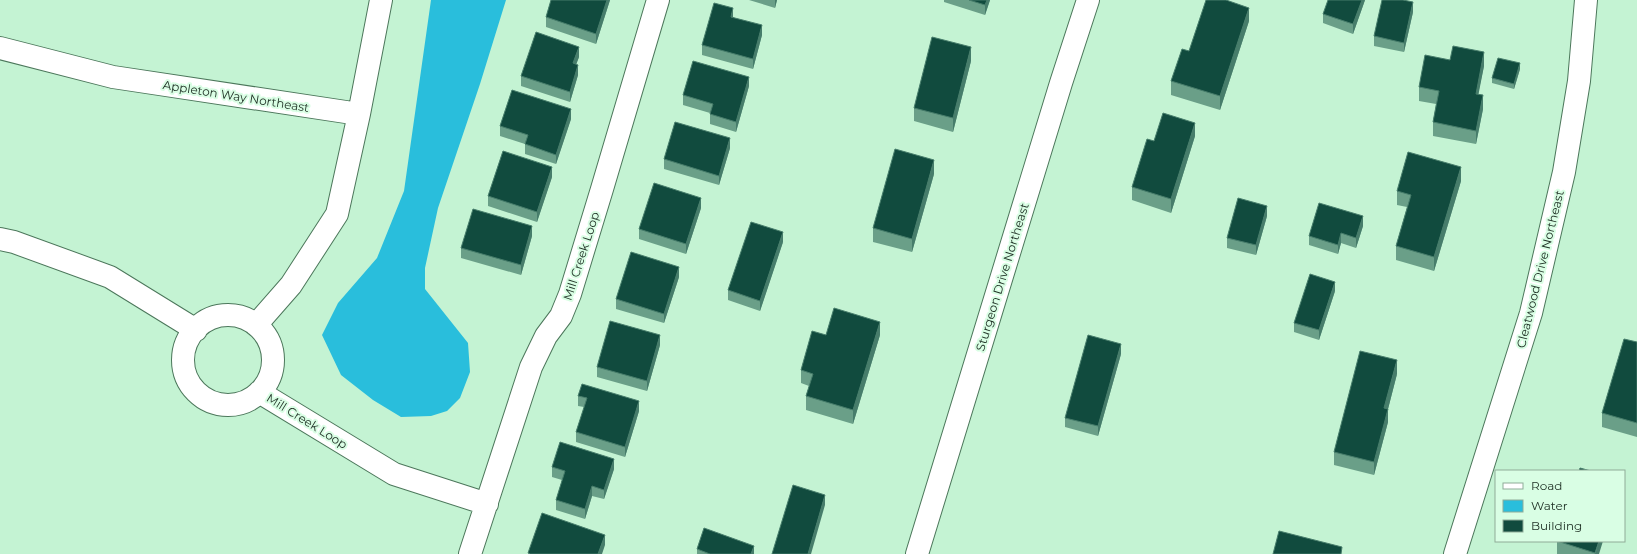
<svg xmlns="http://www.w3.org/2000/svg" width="1637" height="554" viewBox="0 0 1637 554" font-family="Montserrat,sans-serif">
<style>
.water{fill:#29bedc}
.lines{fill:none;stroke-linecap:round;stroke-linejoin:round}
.minor-casing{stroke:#4c775b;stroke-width:24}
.minor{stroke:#fff;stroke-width:22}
.wall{fill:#6a9f88}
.shaded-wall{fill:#477d6b}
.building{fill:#114b3e;stroke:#477d6b}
.labels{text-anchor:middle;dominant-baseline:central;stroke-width:4;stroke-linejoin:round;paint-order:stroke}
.street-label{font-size:12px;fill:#203226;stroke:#d9fee4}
</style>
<rect width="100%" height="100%" fill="#c4f3d3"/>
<path class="water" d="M431 0H506L480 84 438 208 425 268V289L468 343 470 372 460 398 447 411 431 416 401 417 373 400 341 375 322 335 338 303 377 258 404 191Z"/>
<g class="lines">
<defs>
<path id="minor" d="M0 48 113 77 359 114 381 0
M0 239 14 242 110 277 196 330
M183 360a45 45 0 1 1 90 0a45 45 0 1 1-90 0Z
M256 325 291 285 337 214 359 114
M259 392 394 474 487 504
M470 554 531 367 546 336 561 316 570 294 602 189 658 0
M917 554 1061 83 1088 0
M1455 554 1531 313 1564 172 1579 81 1586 0"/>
</defs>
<use href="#minor" class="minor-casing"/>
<use href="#minor" class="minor"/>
</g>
<path class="wall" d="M551 0H610L596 44 546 27V17Z
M749 0H777L775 8Z
M944 0H990L985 15 944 2Z
M1365 0 1353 34 1323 23V14Z
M1413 12 1404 52 1374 46V36Z
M733 17 762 35 753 69 702 55V45Z
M1249 21 1220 110 1171 95V81L1189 51Z
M579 57 576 64 578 75 570 102 521 86V76Z
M1450 60 1484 66 1478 94 1483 109 1476 144 1433 136V122L1436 104 1419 101V87Z
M971 61 953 132 914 121V108Z
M1520 69 1514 89 1492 83V78Z
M749 86 736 132 710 124V113L683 105V95Z
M571 119 556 164 525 154V144L500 136V126Z
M1195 136 1171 213 1132 200V187L1154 141Z
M730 148 719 185 664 169V159Z
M934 174 912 252 873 242V228Z
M552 177 537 222 488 206V196Z
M1461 181 1434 271 1396 260V246L1407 207 1397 205V191Z
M701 208 686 254 639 239V229Z
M1267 216 1256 255 1227 248V238Z
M1363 226 1356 248 1341 243 1338 254 1309 245V236Z
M532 236 521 275 461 258V248Z
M783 242 760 311 728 300V290Z
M679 277 664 323 616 309V299Z
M1335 291 1319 340 1294 332V323Z
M880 335 853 424 806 410V396L809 386 801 383V370Z
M1637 342V437L1602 427V413Z
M660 345 647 391 597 377V367Z
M1121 354 1098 436 1065 427V418Z
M1397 374 1388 409V422L1374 475 1334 465V452Z
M578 396 639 411 625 457 576 442V432L584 407 578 406Z
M552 467 614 469 604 499 592 496 585 519 556 510V500L562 480 552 477Z
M1557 541 1599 554H1557Z
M697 549 754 554H697Z"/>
<path class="shaded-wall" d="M607 0H610L596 44V34Z
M775 0H777L775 8Z
M987 0H990L985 15V5Z
M1362 0H1365L1353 34V24Z
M1413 2V12L1404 52V43Z
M733 8V18L731 17Z
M1249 8V21L1220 110V96Z
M762 25V35L753 69V59Z
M579 47V57L573 73V63Z
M971 47V61L953 132V118Z
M1484 52V66L1476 107V94Z
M1520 63V69L1514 89V84Z
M578 65V75L570 102V92Z
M749 77V86L736 132V122Z
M1483 95V109L1476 144V131Z
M571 109V119L556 164V155Z
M1195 123V136L1171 213V199Z
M730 138V148L719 185V176Z
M934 160V174L912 252V239Z
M552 167V177L537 222V212Z
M1461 167V181L1434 271V257Z
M701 198V208L686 254V244Z
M1267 206V216L1256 255V245Z
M1363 216V226L1356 248V238Z
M532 226V236L521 275V265Z
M783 232V242L760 311V301Z
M1341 233V243L1338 254V245Z
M679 267V277L664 323V314Z
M1335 282V291L1319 340V330Z
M880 322V335L853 424V410Z
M660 335V345L647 391V381Z
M1121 344V354L1098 436V426Z
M1397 360V374L1388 409V422L1374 475V462L1384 408Z
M639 401V411L625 457V447Z
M614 459V469L604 499V490Z
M592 486V496L585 519V509Z
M825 495V505L811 554H808Z
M605 535V545L602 554H598Z
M1599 541H1603L1599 554H1595Z
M754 546V554H751Z"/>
<path class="building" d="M551 0H607L596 34 546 17Z
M969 0H987L985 5Z
M1206 0H1226L1249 8 1220 96 1171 81 1182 49 1189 51Z
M1328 0H1362L1353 24 1323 14Z
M1382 0H1403L1413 2 1404 43 1374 36Z
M714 3 733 8 731 17 762 25 753 59 702 45Z
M536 32 579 47 573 63 578 65 570 92 521 76Z
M932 37 971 47 953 118 914 108Z
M1453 46 1484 52 1476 94 1483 95 1476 131 1433 122 1439 91 1419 87 1425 55 1450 60Z
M1498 58 1520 63 1514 84 1492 78Z
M693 61 749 77 736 122 710 114 713 104 683 95Z
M512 90 571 109 556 155 525 144 528 135 500 126Z
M1163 113 1195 123 1171 199 1132 187 1147 139 1154 141Z
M675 122 730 138 719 176 664 159Z
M895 149 934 160 912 239 873 228Z
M503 151 552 167 537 212 488 196Z
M1408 152 1461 167 1434 257 1396 246 1411 195 1397 191Z
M654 183 701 198 686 244 639 229Z
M1238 198 1267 206 1256 245 1227 238Z
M1319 203 1363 216 1356 238 1341 233 1338 245 1309 236Z
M473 209 532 226 521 265 461 248Z
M751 222 783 232 760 301 728 290Z
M631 252 679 267 664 314 616 299Z
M1310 274 1335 282 1319 330 1294 323Z
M834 308 880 322 853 410 806 396 813 374 801 370 812 331 826 335Z
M610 321 660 335 647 381 597 367Z
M1088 335 1121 344 1098 426 1065 418Z
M1624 339 1637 342V423L1602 413Z
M1360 351 1397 360 1384 408 1388 409 1374 462 1334 452Z
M582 384 639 401 625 447 576 432 587 398 578 396Z
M560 442 614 459 604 490 592 486 585 509 556 500 565 471 552 467Z
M1580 468 1591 471H1579Z
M793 485 825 495 808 554H772Z
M542 513 605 535 598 554H530L528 553Z
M704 528 754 546 751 554H710L697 549Z
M1279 531 1342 547 1341 554H1273Z
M1557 541H1599L1595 553Z"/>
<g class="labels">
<g class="street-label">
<text transform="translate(236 96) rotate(9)">Appleton Way Northeast</text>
<text transform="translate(581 256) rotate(-72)">Mill Creek Loop</text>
<text transform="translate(1540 269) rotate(-76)">Cleatwood Drive Northeast</text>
<text transform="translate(1002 277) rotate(-73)">Sturgeon Drive Northeast</text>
<text transform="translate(307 421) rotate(32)">Mill Creek Loop</text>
</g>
</g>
<rect x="1495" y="470" width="130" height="72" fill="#d9fee4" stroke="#8fac98"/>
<rect x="1503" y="483" width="20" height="6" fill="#ffffff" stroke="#8fac98"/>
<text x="1531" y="490" font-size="12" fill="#203226">Road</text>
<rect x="1503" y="500" width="20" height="12" fill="#29bedc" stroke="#8fac98"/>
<text x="1531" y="510" font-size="12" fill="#203226">Water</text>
<rect x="1503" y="520" width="20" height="12" fill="#114b3e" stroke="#8fac98"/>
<text x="1531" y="530" font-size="12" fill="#203226">Building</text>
</svg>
